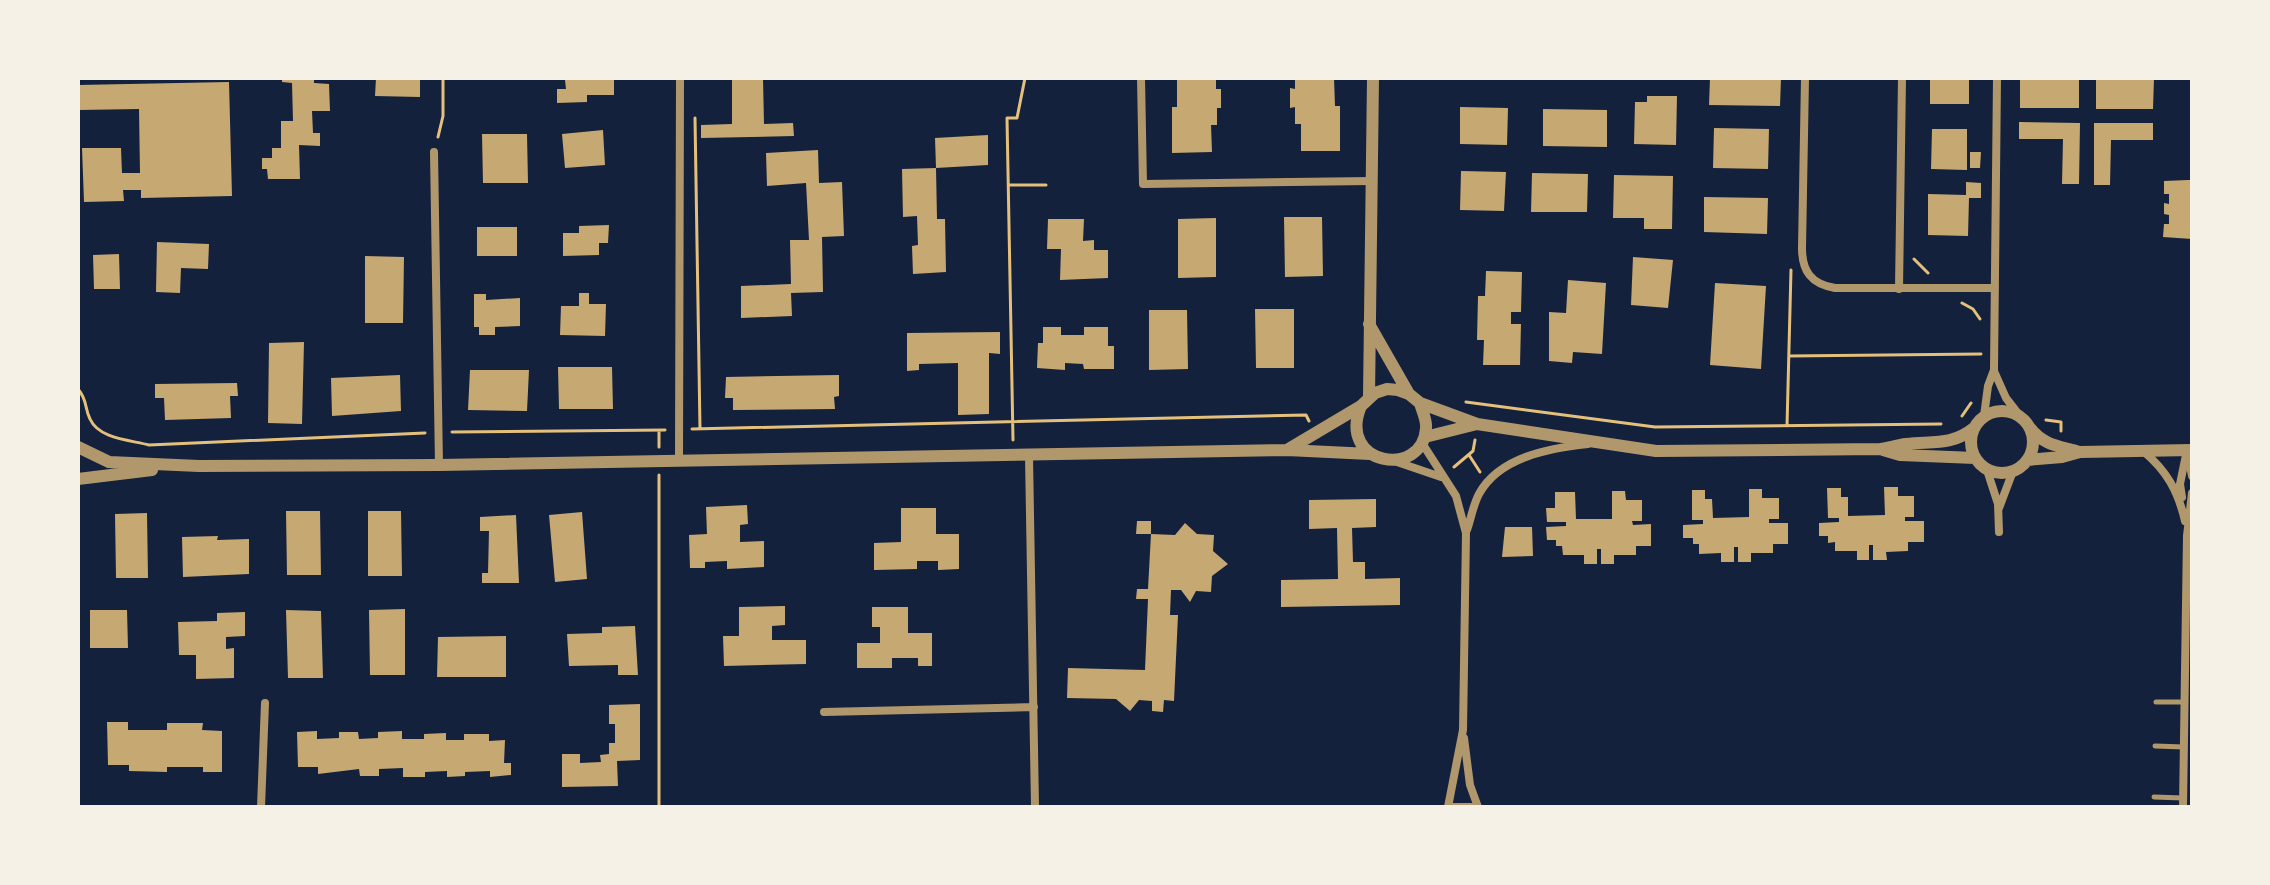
<svg xmlns="http://www.w3.org/2000/svg" width="2270" height="885" viewBox="0 0 2270 885" font-family="'Roboto Condensed',sans-serif">
<style>
.building{fill:#c6a872}
.lines{fill:none;stroke-linecap:round;stroke-linejoin:round}
.path{stroke:#e5c07b;stroke-width:3}
.service{stroke:#b1986c;stroke-width:5}
.minor{stroke:#b1986c;stroke-width:8}
.tertiary{stroke:#b1986c;stroke-width:12}
</style>
<rect width="100%" height="100%" fill="#14213d"/>
<path class="building" d="M282 78H314V83L329 84 330 111H312L313 133H320V146L299 145 300 179H268L267 169H262V158H272V148H281V121H293L292 83 282 82Z
M376 78H420V97L375 96Z
M575 78H614V95H587V102L557 103V89H566L565 80H575Z
M732 78H763L764 124 793 123 794 136 701 138V125L732 124Z
M1177 78H1216V89H1221V108H1217V125H1211L1212 152 1172 153V107H1177Z
M1295 78H1334L1335 106H1340V151H1301V124H1295V107L1290 108V88L1295 89Z
M1710 78H1781L1780 106 1709 105Z
M1930 78H1969V104H1930Z
M2020 78H2079V108H2020Z
M2096 78H2154L2153 109H2096Z
M229 82 232 196 141 198V190H123L124 201 84 202 82 148H121L122 173H140L139 109 79 110 78 85Z
M1647 96H1677L1676 145 1634 144 1635 102H1647Z
M1460 107 1508 108 1507 145 1460 144Z
M1543 109 1607 110V147L1543 146Z
M2019 122 2080 123 2079 184H2062L2063 139H2019Z
M2094 123H2153V140H2111L2110 185H2094Z
M1714 128 1769 129 1768 169 1713 168Z
M1932 129H1967V170L1931 169Z
M603 130 605 165 565 168 562 134Z
M482 134H527L528 183H483Z
M988 135V165L936 168 935 138Z
M818 150 819 183 842 182 844 236 822 237 823 292 791 293 792 316 741 318V286L791 284 790 240H809L806 183 767 186 766 153Z
M1970 152H1981L1980 168H1970Z
M936 168 937 219H945L946 272 913 274 912 246 918 245 917 216 903 217 902 169Z
M1461 171 1506 172 1504 211 1460 210Z
M1532 173 1588 174 1587 212H1531Z
M1614 175 1673 176 1672 229H1644V218H1613Z
M2188 180H2192V239L2163 237 2164 224H2169V215L2164 214V203L2169 204V194H2164V181Z
M1966 182 1981 183V198H1969L1968 236 1928 235V194L1966 195Z
M1704 197 1768 198 1767 234 1704 232Z
M1284 217H1322L1323 276 1285 277Z
M1216 218V277L1178 278V219Z
M1048 219H1084L1083 241 1094 240V250H1108V278L1060 280 1061 249H1047Z
M609 225 608 243H599V255L563 256V233H579V226Z
M477 227H517V256H477Z
M157 242 209 244 208 269 181 268 180 293 156 292Z
M119 254 120 289H94L93 255Z
M365 256 404 257 403 323H365Z
M1633 257 1673 260 1668 308 1631 305Z
M1486 271 1522 272 1521 312H1511V324H1521L1520 365H1483L1484 340H1477L1478 296H1485Z
M1568 280 1606 283 1602 354 1573 352 1572 363 1549 361V312L1566 313Z
M1715 283 1766 286 1761 369 1710 365Z
M579 293H589V304H606L605 336 560 335 561 306H579Z
M474 294H486V300L520 298V326L495 327V335H479V327H474Z
M1255 309H1294V368H1256Z
M1149 310H1187L1188 369 1149 370Z
M1043 327H1061V335H1084V327H1108V346H1114V369H1084L1083 364 1065 363V370L1037 368 1038 343H1043Z
M1000 332V354L989 353V414L958 415V363L919 364V370L907 371V333Z
M304 342 302 424 268 423 269 343Z
M558 367H612L613 409H559Z
M470 370H529L527 411 468 410Z
M400 375 401 411 332 416 331 378Z
M839 375V396L834 397 835 409 733 410V398H725L726 377Z
M237 383 238 396H230L231 418 165 420 164 398H155V384Z
M1884 487H1898V496H1914V517H1905V521H1924V542H1908V551L1886 552 1887 560H1873V545H1869V560H1857V551H1835V542L1828 543V536H1819V523L1839 522V518H1828L1827 488H1841V497H1848V516L1885 515Z
M1749 489H1762V498H1779V519H1769V523H1788V544H1773V553H1751V562H1738V547H1734V562H1721V553L1699 554V544H1693V538H1683V525L1703 524V520H1692V490H1705V499H1712L1713 518 1749 517Z
M1612 491H1625L1626 500H1642V521H1632L1633 525 1651 524V546H1636V555H1614V564H1601V549H1597V564H1584V555H1563L1562 546H1556V540H1547L1546 527 1566 526V522H1547L1546 508H1555V492H1575L1576 519H1612Z
M1376 499V527L1352 528 1353 562H1365V579L1400 578V605L1281 607V580L1338 579 1337 528 1309 529V500Z
M747 505 748 524 740 525V542L764 541V567L727 569V561L705 562V568H690L689 535 707 534 706 507Z
M901 508H936V534H959V569L938 570V561H917V569L874 570V543L901 542Z
M286 511H320L321 575H287Z
M368 511H401L402 576H368Z
M582 512 587 579 555 582 549 515Z
M147 513 148 578H116L115 514Z
M516 515 519 583H482V573H488L489 531H480V517Z
M1137 521H1151V534L1175 535 1185 523 1197 534 1214 535 1213 551 1228 564 1212 576 1211 592 1196 591 1190 602 1181 590H1171L1170 615H1178L1174 701 1164 700 1163 712 1152 711V701L1139 700 1130 711 1116 699 1067 698 1068 668 1145 670 1148 599H1136L1137 589H1148L1151 534H1136Z
M1505 527H1532L1533 556 1502 557Z
M218 536 217 540 249 539V574L183 577 182 537Z
M785 606V625L772 626V640H806V664L724 666 723 636H739V607Z
M872 607H908V633H932V666H918V658H892V668H857V643H880V627H872Z
M405 609V675H370L369 610Z
M90 610H127L128 648H90Z
M286 610 321 611 323 678H288Z
M245 612V636L226 637V649L234 648V678L196 679V655H179L178 622 217 621V613Z
M635 626 638 675H618V665L569 666 567 634 602 633V627Z
M506 636V677H437L438 637Z
M640 704V760L617 761 618 786 562 787V754H580V763L601 762 600 755 609 754V743H615V724H609V705Z
M107 722H128V730H167V723H203L202 730 222 731V772H203V767H167V772L129 771V765H108Z
M317 731V739L339 738V732H358L359 739 378 738V732L402 731V739H424V734L446 733V740H464V734H489V741L505 740 504 763H511V775L490 777V771L465 772V776L447 777V771L425 772V777H403V768L379 769V776H360L359 769 318 774V767H298L297 732Z"/>
<g class="lines">
<path class="path" d="M695 118 700 429
M438 137 443 116V78
M1010 185H1046
M1914 259 1928 273
M1962 303 1973 309 1980 319
M1789 356 1981 354
M78 389C88 401 84 407 90 419 99 439 130 440 149 445L425 433
M1466 402 1655 427 1941 424
M1962 416 1971 403
M2046 420 2061 422V431
M1787 426 1791 270
M692 429 1306 415 1309 421
M452 432 665 430
M1013 440 1007 118H1017L1025 78
M659 447V431
M1469 455 1480 472
M1454 467 1473 451 1475 440
M659 475V807"/>
<path class="service" d="M2156 702H2184
M2155 746 2184 747
M2154 797 2183 798"/>
<path class="minor" d="M1141 78 1143 184 1371 181
M1805 78 1802 248C1802 271 1811 284 1835 288H1995
M434 152 439 465
M1899 289 1902 78
M1994 371 2006 398 2020 416
M1984 416 1988 386 1994 370 1997 78
M1422 443 1456 496 1466 533 1463 730 1448 807
M2143 451C2167 471 2178 491 2185 521
M2188 455 2192 476
M1029 456 1035 807
M679 461 680 78
M1394 461 1441 477
M1987 470 1998 504 1999 532
M2182 497 2180 484 2187 450
M1999 508 2013 471
M1467 530C1471 519 1473 505 1479 494 1499 457 1550 448 1588 444
M824 712 1034 707
M1464 738 1470 785 1478 807
M261 807 265 703
M1454 807H1474
M2183 807 2187 536 2192 493"/>
<path class="tertiary" d="M1369 324 1409 394
M1369 397 1373 78
M1361 406C1336 466 1423 479 1426 428 1427 420 1422 411 1420 403
M1971 442a31 31 0 1 1 62 0a31 31 0 1 1-62 0Z
M2030 428C2044 446 2060 446 2080 452
M1425 437 1477 424
M78 447 109 462 199 466 439 465 1287 450 1370 454
M1287 450 1361 406 1375 393 1387 389 1398 390 1409 394 1420 403 1477 424 1656 451 1880 449C1889 448 1897 445 1906 444 1932 441 1952 446 1974 428
M1883 450 1900 455 1975 458
M2027 460 2062 457 2080 452 2192 450
M78 479 152 470"/>
</g>
<rect width="2270" height="885" fill="none" stroke="#f6f1e7" stroke-width="160"/>
</svg>
